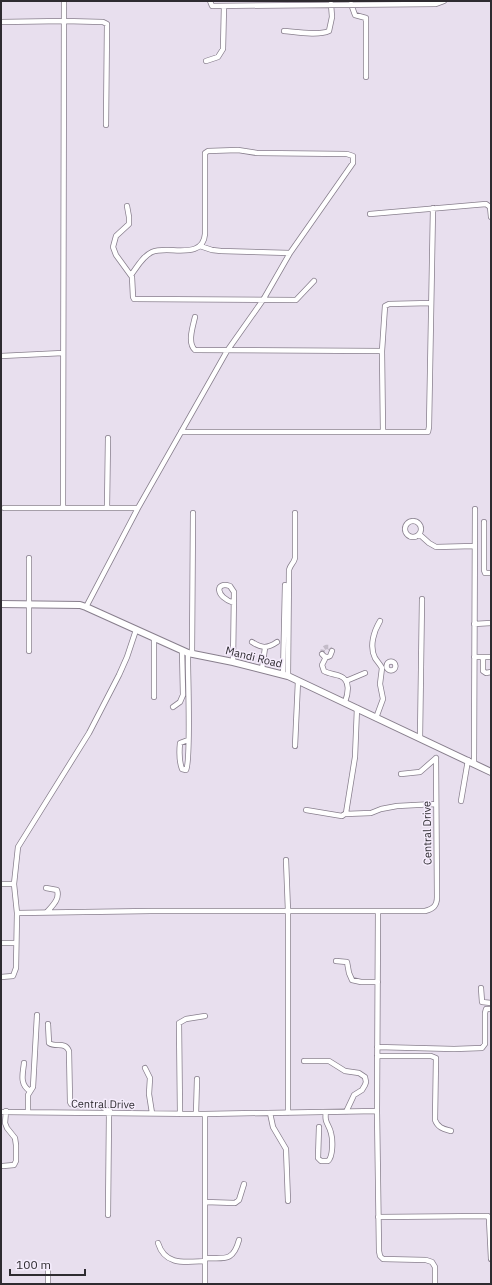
<svg xmlns="http://www.w3.org/2000/svg" width="492" height="1285" viewBox="0 0 492 1285" font-family="'IBM Plex Sans',sans-serif">
<style>
.lines{fill:none;stroke-linecap:round;stroke-linejoin:round}
.minor-tunnel{stroke:#c3bbc8;stroke-width:4.5;stroke-dasharray:4.5 2;stroke-linecap:butt}
.minor-casing{stroke:#887f8d;stroke-width:6}
.tertiary-casing{stroke:#887f8d;stroke-width:8}
.minor{stroke:#fff;stroke-width:4.5}
.tertiary{stroke:#fff;stroke-width:6}
.labels{text-anchor:middle;dominant-baseline:central;stroke-width:3;stroke-linejoin:round;paint-order:stroke}
.street-label{font-size:11px;fill:#2e2b30;stroke:#f5ecfc}
</style>
<rect width="100%" height="100%" fill="#e8dfee"/>
<g class="lines">
<path class="minor-tunnel" d="M322 654 323 649 326 647H329L332 651"/>
<defs>
<path id="minor" d="M64 1 63 508H138
M210 1 212 6 436 4 444 1
M351 4 355 15 366 18V77
M1 22 64 21 103 22 107 24 106 125
M284 31C296 32 318 36 329 31L332 17 331 4
M206 61 218 57 223 49 224 6
M127 206 129 217V224L116 236 113 247 116 255 132 277 133 297 134 299 296 300 314 281
M370 214 486 204 490 207 491 217
M200 246 212 250 221 251 290 253
M195 317C193 326 187 343 195 350L382 351
M1 356 63 353
M181 432H428L429 427 433 208
M383 432 382 351 385 306 389 304 431 303
M4 508H63
M107 508 108 438
M405 529a8 8 0 1 1 16 0a8 8 0 1 1-16 0Z
M484 522V570L485 573H491
M419 534 429 543 436 547 474 546
M29 558V651
M86 607 138 508 227 351 263 300 290 253 353 163V156L347 154 257 153 238 150 208 151 205 153V234C203 261 168 245 152 252 143 256 137 267 131 275
M474 624 491 623
M252 642C261 648 267 649 277 642
M188 653V663C188 678 191 762 186 770L182 769C179 761 179 753 180 743L188 740
M192 654 193 513
M322 654C324 657 327 658 330 656L332 651
M326 657 322 665 324 671C329 674 335 674 340 676 351 680 348 694 345 702
M474 657H491
M483 657V671L486 673 491 672
M386.5 666a4.5 4.5 0 1 1 9 0a4.5 4.5 0 1 1-9 0Z
M233 662 234 592 230 586C215 581 215 597 234 603
M262 669 265 648
M283 675 285 585
M288 676 289 570C290 565 294 563 295 558V513
M346 681 365 673
M154 697V638
M173 707 180 702 183 695 182 650
M376 718 383 699 380 684 382 668C380 664 377 661 375 658 369 646 374 631 380 621
M420 738 422 599
M295 746 298 681
M474 763 475 509
M401 774 420 772 436 758
M461 801 468 760
M306 810 342 816 346 813 355 757 357 708
M345 814 371 813 381 809 397 806 435 804
M286 860 288 911V1113
M1 884H14
M46 888 57 890C60 899 53 905 47 912
M378 911 377 1111 379 1251 380 1256 383 1259 426 1260 432 1262 435 1267V1284
M17 913 151 911H425C433 909 437 906 437 897L436 758
M1 943H16
M336 961 347 962 349 973 352 980 361 982H378
M1 977 13 976 16 968 17 913 14 884 18 847 89 733 119 675 127 657 136 630
M481 988 482 1002 491 1003
M48 1024 49 1043C56 1048 65 1041 69 1051L70 1102 71 1104C80 1108 93 1102 101 1106 105 1108 105 1110 110 1111
M377 1047 454 1049 482 1048 485 1044V1013L486 1009H491
M377 1056H431L436 1058 435 1120C438 1128 444 1129 451 1131
M304 1061H329L345 1071 359 1073 365 1077 366 1082 365 1085 362 1090 354 1095 346 1112
M24 1063C23 1073 19 1084 30 1091
M145 1068 150 1078 149 1094 152 1113
M28 1111V1095L33 1087 37 1015
M1 1112 205 1114 377 1111
M270 1113 273 1127 286 1149 288 1201
M180 1114 179 1023 186 1019 205 1016
M196 1114 197 1079
M319 1127 318 1158 321 1161H328C333 1157 333 1140 331 1133 329 1124 324 1123 326 1112
M3 1166 14 1165 16 1161V1145L15 1138 7 1128 5 1123 6 1111
M205 1202 235 1203 239 1200 244 1184
M108 1215 109 1113
M378 1217 488 1216 489 1219 491 1259
M158 1243C165 1266 185 1262 205 1261
M205 1258C225 1258 233 1262 239 1240
M48 1265V1284
M205 1284V1114"/>
<path id="tertiary" d="M1 604 80 605 86 607 188 653 233 662 288 676 491 772"/>
</defs>
<use href="#minor" class="minor-casing"/>
<use href="#tertiary" class="tertiary-casing"/>
<use href="#minor" class="minor"/>
<use href="#tertiary" class="tertiary"/>
</g>
<g class="labels">
<g class="street-label">
<text transform="translate(254 657) rotate(14)">Mandi Road</text>
<text transform="translate(427 833) rotate(-91)">Central Drive</text>
<text transform="translate(103 1104) rotate(1)">Central Drive</text>
</g>
</g>
<rect width="492" height="1285" fill="none" stroke="#2e2b30" stroke-width="4"/>
<path d="M10 1269v6h75v-6" fill="none" stroke="#2e2b30" stroke-width="2"/>
<text x="16" y="1269" font-size="12" fill="#2e2b30" stroke="#f5ecfc" stroke-width="3" paint-order="stroke">100 m</text>
</svg>
